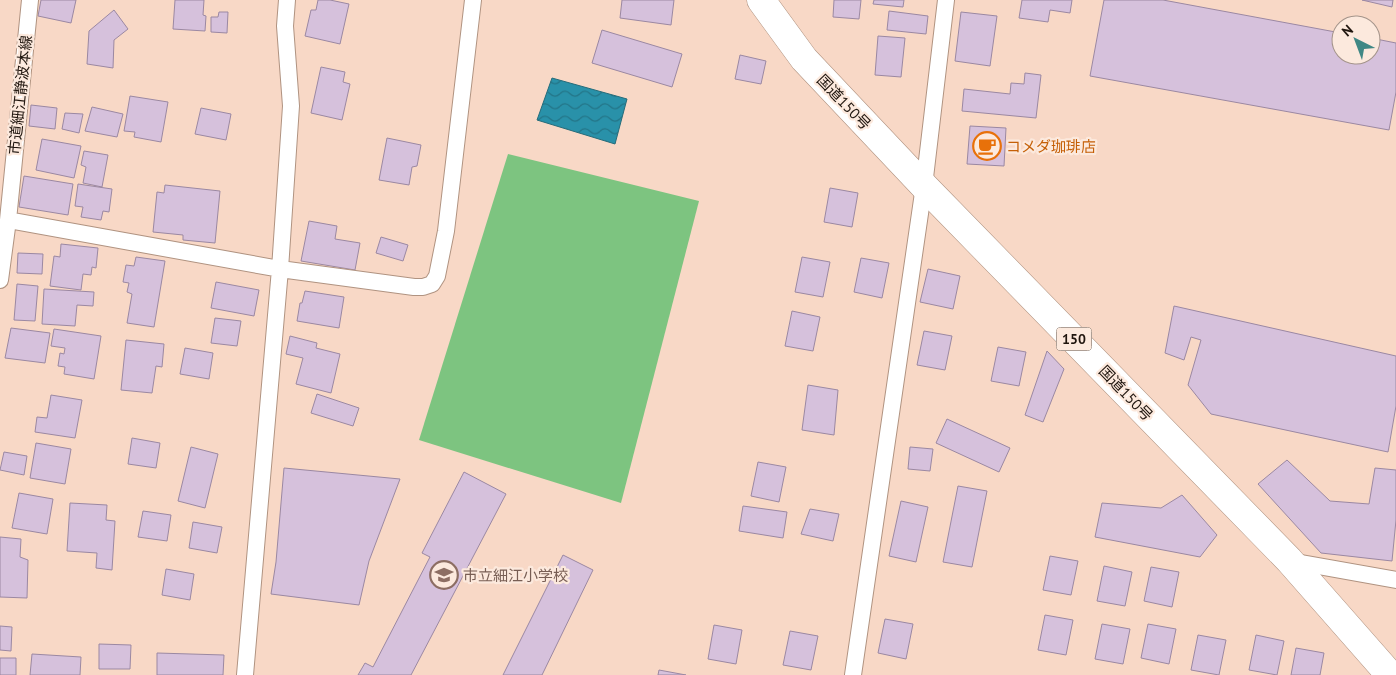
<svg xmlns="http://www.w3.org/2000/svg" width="1396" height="675" viewBox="0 0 1396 675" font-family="'PT Sans','Noto Sans JP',sans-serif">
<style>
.garden{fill:#7dc480}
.water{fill:url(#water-waves);stroke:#266c7a}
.building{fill:#d6c1dc;stroke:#9b88a2}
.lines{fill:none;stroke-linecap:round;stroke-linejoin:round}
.street-casing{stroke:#b09381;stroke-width:18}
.highway-casing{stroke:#b09381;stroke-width:29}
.street{stroke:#fff;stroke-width:16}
.highway{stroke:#fff;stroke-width:28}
.labels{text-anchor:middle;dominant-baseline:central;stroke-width:4.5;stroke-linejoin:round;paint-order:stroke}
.shield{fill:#fce9dd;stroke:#61554c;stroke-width:1}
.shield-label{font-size:14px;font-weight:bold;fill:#1f150e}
.street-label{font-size:15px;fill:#1f150e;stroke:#fce9dd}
.food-label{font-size:15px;fill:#c56008;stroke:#fce9dd;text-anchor:start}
.education-label{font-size:15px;fill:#785e54;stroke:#fce9dd;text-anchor:start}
</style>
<defs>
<pattern id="water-waves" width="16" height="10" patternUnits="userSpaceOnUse" patternTransform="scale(1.25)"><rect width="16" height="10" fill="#2991a9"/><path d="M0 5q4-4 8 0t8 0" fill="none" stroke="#237588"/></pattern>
</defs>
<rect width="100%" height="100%" fill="#f8d8c6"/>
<path class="garden" d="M508 154 699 201 621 503 419 440Z"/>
<path class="water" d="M552 78 627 99 615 144 537 120Z"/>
<path class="building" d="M41 0H76L71 23 38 16Z
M175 0H204L203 15 206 16 205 31 173 29Z
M318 0H330L349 4 340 44 305 36 311 10H316Z
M622 0H674L671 25 620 18Z
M834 0H861L859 19 833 17Z
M874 0H904L903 7 873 4Z
M1022 0H1072L1070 13 1050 10 1048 22 1019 18Z
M1104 0H1163L1341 33V55H1371V38L1396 43V92L1389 130 1090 76Z
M1362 0H1393L1392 7Z
M114 10 128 29 114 40 113 68 87 64 89 31Z
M889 11 928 16 926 34 887 30Z
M219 12H228L227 33 211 32V17H218Z
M961 12 997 16 990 66 955 61Z
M602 30 682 54 672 87 592 63Z
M878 36 905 38 901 77 875 75Z
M740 55 766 61 761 84 735 79Z
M321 67 345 72 343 82 350 84 342 120 311 113Z
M1025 73 1041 75 1036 118 962 111 964 89 1010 94 1011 83 1024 84Z
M130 96 168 102 161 142 134 137 135 132 124 131Z
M31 105 57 108 55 129 29 126Z
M92 107 123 114 117 137 85 131Z
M201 108 231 114 226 140 195 134Z
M65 113 83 114 79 133 62 129Z
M970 126 1006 128 1004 166 967 164Z
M387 138 421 145 417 166 412 167 409 185 379 180Z
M42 139 81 146 74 178 36 170Z
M84 151 108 155 102 187 83 183 86 167 81 165Z
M24 176 73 184 68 215 19 207Z
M78 184 112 189 109 212 103 211 101 220 81 217 83 207 75 206Z
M165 185 220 191 215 243 183 240V235L153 232 157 192 164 193Z
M830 188 858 193 852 227 824 222Z
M309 221 337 226 335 239 360 243 355 270 301 261Z
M381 237 408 245 403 261 376 253Z
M61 244 98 248 96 268 92 267 91 275 83 274 81 290 50 286 54 256 60 257Z
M18 253 43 254 42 274 17 273Z
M136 257 165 261 154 327 127 323 132 294 127 292 129 283 123 282 126 265 134 266Z
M802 257 830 262 823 297 795 292Z
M861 258 889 263 882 298 854 292Z
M928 269 960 276 953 309 920 302Z
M216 282 259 290 254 316 211 308Z
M17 284 38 286 35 321 14 320Z
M44 289 94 292 93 306 77 305 75 326 42 324Z
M305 291 344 297 339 328 297 321 300 303H302Z
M1174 306 1396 356V406L1388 452 1211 414 1188 385 1201 340 1191 337 1184 360 1165 353Z
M792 311 820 317 813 351 785 346Z
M215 318 241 321 237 346 211 343Z
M11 328 50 333 45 363 5 358Z
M54 329 101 336 94 379 64 374 65 367 58 366 60 353 64 354 65 348 51 346Z
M924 331 952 336 945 370 917 365Z
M290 336 317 343 316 348 340 354 331 393 296 384 303 358 286 354Z
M126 340 164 344 162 367 156 366 152 393 121 390Z
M998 347 1026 352 1019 386 991 381Z
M185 348 213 353 209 379 180 374Z
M1047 351 1064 369 1043 422 1025 415Z
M808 385 838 390 834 435 802 430Z
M317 394 359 408 353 426 311 413Z
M51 395 82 400 75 438 35 432 37 417 47 418Z
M947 419 1010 448 999 472 936 443Z
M132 438 160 443 156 468 128 464Z
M36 443 71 449 65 484 30 478Z
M191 447 218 454 205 508 178 501Z
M910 447 933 449 930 471 908 469Z
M4 452 27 456 24 475 0 470Z
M1287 460 1330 501 1369 504 1375 468 1396 470V520L1392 561 1321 553 1258 484Z
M758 462 786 467 779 502 751 496Z
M284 468 400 479 369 561 359 605 271 594 276 562Z
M464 472 506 494 411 675H358L365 663 373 667 430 557 422 553Z
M958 486 987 491 972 567 943 562Z
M19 493 53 499 47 534 12 528Z
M1182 495 1217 535 1200 557 1095 537 1102 503 1161 508Z
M901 501 928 507 916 562 889 556Z
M70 503 107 505 106 520 115 521 112 570 96 568 97 553 67 551Z
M743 506 787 512 783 538 739 531Z
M810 509 839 514 833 541 801 534Z
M143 511 171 515 167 541 138 537Z
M193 522 222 527 217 553 189 548Z
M0 537 21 539 20 557 28 560 27 598 0 597Z
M563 555 593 570 542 675H503Z
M1050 556 1078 561 1071 595 1043 590Z
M1104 566 1132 572 1125 606 1097 601Z
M1151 567 1179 572 1172 607 1144 601Z
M166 569 194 574 190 600 162 595Z
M1045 615 1073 620 1066 655 1038 650Z
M885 619 913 624 906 659 878 653Z
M1102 624 1130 629 1123 664 1095 659Z
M1148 624 1176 629 1169 664 1141 658Z
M714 625 742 630 736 664 708 659Z
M0 626 12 627 11 651 0 650Z
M790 631 818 636 811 670 783 665Z
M1198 635 1226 640 1219 675 1191 670Z
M1256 635 1284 641 1277 675 1249 670Z
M99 644 131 645 130 669H99Z
M1296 648 1324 653 1320 675H1291Z
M157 653 224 655 223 675H157Z
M32 654 81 657 80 675H30Z
M0 658H16V675H0Z
M659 670 686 675H658Z"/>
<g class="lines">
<defs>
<path id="street" d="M8 220 280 269 414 287H423L432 284 437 276 446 231 473 0
M0 280 8 220 30 0
M1290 561 1396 580
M245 675 280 269 291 106 285 26 287 0
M853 675 924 186 946 0"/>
<path id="highway" d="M761 0 804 59 924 186 1289 560 1390 675"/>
</defs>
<use href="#street" class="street-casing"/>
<use href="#highway" class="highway-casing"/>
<use href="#street" class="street"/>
<use href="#highway" class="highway"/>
</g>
<defs>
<symbol id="cafe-ring" viewBox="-11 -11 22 22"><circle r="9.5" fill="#fce9dd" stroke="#e8710a" stroke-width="1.5"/><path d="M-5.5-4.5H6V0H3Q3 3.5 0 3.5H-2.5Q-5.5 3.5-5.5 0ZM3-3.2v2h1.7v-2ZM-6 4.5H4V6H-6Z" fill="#e8710a"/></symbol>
<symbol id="school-ring" viewBox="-11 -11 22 22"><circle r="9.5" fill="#fce9dd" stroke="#8d6e63" stroke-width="1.5"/><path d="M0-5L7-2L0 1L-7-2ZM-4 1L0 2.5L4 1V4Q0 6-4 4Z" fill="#8d6e63"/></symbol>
</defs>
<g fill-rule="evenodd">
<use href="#cafe-ring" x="971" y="130" width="32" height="32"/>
<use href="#school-ring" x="428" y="559" width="32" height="32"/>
</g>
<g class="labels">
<rect class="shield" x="1056.5" y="327.5" width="35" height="23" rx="4"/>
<g class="shield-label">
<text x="1074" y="339">150</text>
</g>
<g class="street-label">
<text transform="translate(20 95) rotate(-84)">市道細江静波本線</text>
<text transform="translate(844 102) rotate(46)">国道150号</text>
<text transform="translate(1126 393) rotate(46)">国道150号</text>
</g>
<g class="food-label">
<text x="1006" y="146">コメダ珈琲店</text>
</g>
<g class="education-label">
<text x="463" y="575">市立細江小学校</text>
</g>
</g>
<g transform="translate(1356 40) rotate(318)"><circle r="24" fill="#fce9dd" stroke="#a4948a"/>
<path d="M0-4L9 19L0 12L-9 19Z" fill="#408885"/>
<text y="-8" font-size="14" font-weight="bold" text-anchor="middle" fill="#1f150e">N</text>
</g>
</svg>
